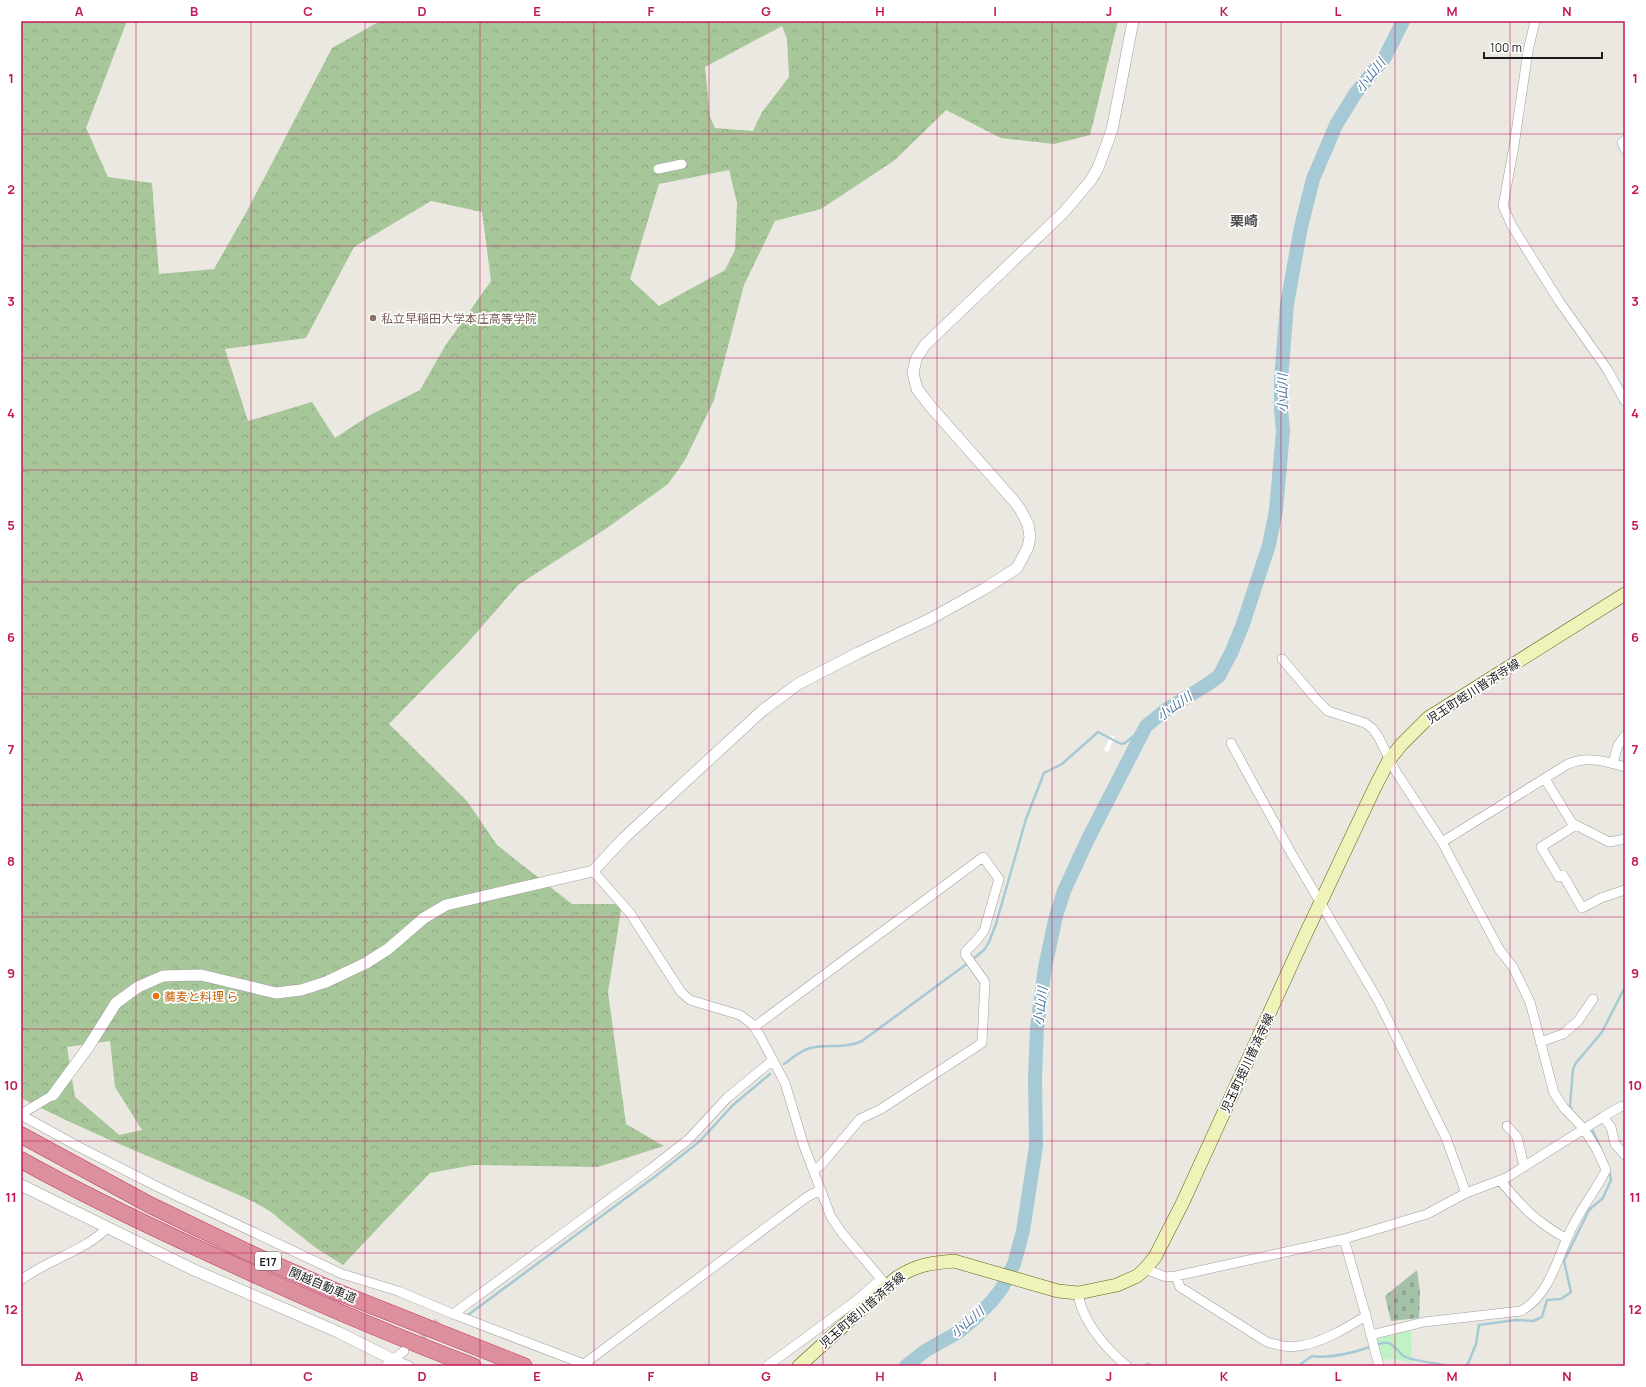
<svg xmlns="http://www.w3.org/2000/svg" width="1646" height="1387" viewBox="0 0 1646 1387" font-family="Manrope,'Noto Sans JP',sans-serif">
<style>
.forest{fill:url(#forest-crowns);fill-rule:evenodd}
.cemetery{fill:url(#cemetery-stones)}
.park{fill:#c1f2c5}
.pier{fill:#fff}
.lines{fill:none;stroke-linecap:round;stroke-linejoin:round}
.stream{stroke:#a6cad5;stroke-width:2.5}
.river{stroke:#a6cad5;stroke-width:14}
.minor-tunnel{stroke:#ccc9c3;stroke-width:9;stroke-dasharray:9 4.5;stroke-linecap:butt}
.minor-casing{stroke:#9f9f9f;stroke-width:10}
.tertiary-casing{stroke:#9f9f9f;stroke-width:12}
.secondary-casing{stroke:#5b6410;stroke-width:14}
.motorway-casing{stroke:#c23566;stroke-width:17}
.minor{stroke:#fff;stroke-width:9}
.tertiary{stroke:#fff;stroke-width:11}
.secondary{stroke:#eff2b9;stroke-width:13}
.motorway{stroke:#dc909e;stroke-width:16}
.grid{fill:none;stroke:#c2185b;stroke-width:1;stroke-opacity:0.55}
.education-dot{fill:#8d6e63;stroke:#fff;stroke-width:1.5}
.food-dot{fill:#e8710a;stroke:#fff;stroke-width:1.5}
.labels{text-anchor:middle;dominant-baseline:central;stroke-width:3.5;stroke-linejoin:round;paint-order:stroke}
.shield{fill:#fff;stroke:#5f5f5f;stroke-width:1}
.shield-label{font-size:11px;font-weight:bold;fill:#1b1b1b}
.education-label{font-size:12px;fill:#785e54;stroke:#fff;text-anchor:start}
.street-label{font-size:12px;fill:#1b1b1b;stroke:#fff}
.food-label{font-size:12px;fill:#c56008;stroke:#fff;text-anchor:start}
.water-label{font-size:13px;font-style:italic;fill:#52799f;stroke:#fff}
.quarter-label{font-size:14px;font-weight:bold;fill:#4e4e4e;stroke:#fff}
.neatline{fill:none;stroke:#c2185b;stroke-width:1.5}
.grid-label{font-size:13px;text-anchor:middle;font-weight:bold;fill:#c2185b}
</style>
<defs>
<pattern id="forest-crowns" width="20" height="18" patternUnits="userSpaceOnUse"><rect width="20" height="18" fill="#a7c79a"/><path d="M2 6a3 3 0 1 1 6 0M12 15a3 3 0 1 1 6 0" fill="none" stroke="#8faa84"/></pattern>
<pattern id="cemetery-stones" width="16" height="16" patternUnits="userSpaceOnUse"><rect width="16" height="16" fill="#a5c2a9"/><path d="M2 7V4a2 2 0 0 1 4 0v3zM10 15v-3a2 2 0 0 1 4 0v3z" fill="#8da691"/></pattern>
</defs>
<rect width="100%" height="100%" fill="#ebe8e1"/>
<path class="forest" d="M21 21H127L86 128 108 177 152 183 159 274 214 269 247 211 332 48 380 21H1118L1090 135 1054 144 1001 138 946 110 895 160 821 209 775 221 744 285 714 400 685 460 668 484 607 528 518 585 464 647 389 724 467 801 497 845 572 904H622L608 992 626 1124 664 1146 598 1167 474 1165 430 1173 343 1265 316 1248 279 1219C268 1205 217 1186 199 1178 139 1152 79 1128 21 1098ZM782 26 787 39 789 77 762 112 753 131 715 128 710 117 705 67ZM729 170 737 203 735 250 725 270 659 306 630 279 659 184ZM431 201 482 212 491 281 445 346 420 390 370 415 335 438 312 402 248 421 225 349 306 338 354 247ZM110 1041 115 1087 142 1130 119 1135 75 1097 67 1047Z"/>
<path class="cemetery" d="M1417 1270 1420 1293 1419 1318 1391 1321 1385 1296Z"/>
<path class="park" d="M1411 1330 1412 1363 1401 1360 1381 1359 1375 1339Z"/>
<path class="pier" d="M1111 735 1115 737 1108 752 1104 750Z"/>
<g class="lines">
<path class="stream" d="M972 960 985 949 989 942 996 924 1026 819 1044 773 1062 764 1098 732 1121 744 1125 743 1146 726
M784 1064C792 1058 800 1051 810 1048 828 1044 845 1049 862 1041L968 963
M1572 1111 1570 1106 1573 1069 1576 1063 1602 1032 1625 987
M1593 1131 1603 1154
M468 1315 657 1175 700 1141 733 1105 770 1074
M1379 1344C1393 1339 1396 1351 1405 1357 1411 1360 1439 1364 1448 1366
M1147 1364 1153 1366
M1281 1366 1287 1365 1297 1366
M1298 1366 1312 1356C1331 1359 1352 1353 1370 1347
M1467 1366 1476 1344 1479 1325 1516 1320 1533 1321 1542 1317 1547 1300 1561 1299 1571 1292 1564 1261 1589 1210 1603 1198 1611 1180 1609 1170"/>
<path class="river" d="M906 1366 925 1351 957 1333 974 1319 992 1301 1002 1288 1014 1264 1023 1231 1036 1146 1035 1078 1037 1028 1045 967 1056 916 1064 891 1087 841 1146 726 1166 710 1208 684 1219 676 1232 651 1243 624 1269 545 1276 510 1283 431 1281 409V380L1287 304 1301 227 1313 179 1336 125 1355 94 1385 57 1403 21"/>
<path class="minor-tunnel" d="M411 1345 441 1320"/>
<defs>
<path id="minor" d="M1535 21 1528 51 1514 146 1503 206 1512 226 1559 301 1607 369 1625 401
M1625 140 1622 143 1625 149
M658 169 682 164
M1282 659 1317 700 1328 711 1365 723 1373 729 1379 738 1395 770 1442 842 1499 949 1513 967 1530 1002 1554 1093 1564 1108 1584 1129 1597 1150 1606 1170C1597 1188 1585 1203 1576 1220 1558 1251 1553 1293 1521 1311L1424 1322 1371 1335
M1231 743 1290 851 1379 1002 1446 1138 1466 1193
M1613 763 1618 745 1625 736
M1545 779 1572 823 1609 842 1625 839
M1576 825 1541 847 1559 877 1563 875 1582 908 1601 898 1625 890
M1442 842 1568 764C1588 756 1605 761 1625 767
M593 871 630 913 681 992 690 1000 740 1015 752 1024 760 1036 785 1083 804 1146 831 1217 842 1233 887 1286
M754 1027 983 857 999 879 984 931 976 941 966 951 965 954 985 982 982 1043 881 1109 860 1119 821 1165 814 1170
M1540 1042 1563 1034 1578 1021 1593 999
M21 1114 53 1095
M21 1115 79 1147 162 1189 342 1274 398 1291 453 1314 589 1366
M1603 1117 1611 1127 1615 1144 1625 1155
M1507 1126 1517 1137 1524 1166
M1500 1180C1523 1208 1535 1221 1567 1239
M1344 1239 1366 1316 1379 1366
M1145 1269 1166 1277 1176 1276 1344 1239 1427 1214 1466 1193 1506 1178 1603 1117 1620 1107 1625 1106
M1176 1276 1180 1287 1267 1342C1278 1345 1287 1348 1298 1346 1320 1344 1348 1327 1366 1316
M21 1280C47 1260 85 1251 107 1228
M1078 1293C1081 1320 1107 1350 1127 1366
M453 1314 652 1168 689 1139 727 1098 773 1060
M394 1360 409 1366
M584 1364 807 1197 820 1190
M386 1366 404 1351
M767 1366 857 1300 881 1279"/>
<path id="tertiary" d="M53 1095 89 1046 116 1003 138 987 163 976 201 975 276 993 301 990 326 982 366 963 388 949 424 918 446 905 593 871 624 838 763 710 798 684 858 653 930 619 984 589 1017 568 1028 547 1030 537 1028 524 1020 509 1014 501 931 407 917 389 913 373 916 359 925 345 1064 212 1091 180 1098 168 1112 130 1133 21
M21 1185 194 1270 338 1332 394 1360"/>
<path id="secondary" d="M799 1366 895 1279C915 1265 930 1263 954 1261L1058 1291 1078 1293 1117 1285 1137 1276 1145 1269 1155 1257 1183 1202 1300 946 1375 787 1389 760 1401 745 1428 718 1625 594"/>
<path id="motorway" d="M21 1135 150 1205 245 1251 335 1291 524 1366
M21 1160C82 1194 145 1224 208 1253 296 1294 383 1332 473 1366"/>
</defs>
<use href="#minor" class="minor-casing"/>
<use href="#tertiary" class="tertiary-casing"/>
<use href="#secondary" class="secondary-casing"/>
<use href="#motorway" class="motorway-casing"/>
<use href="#minor" class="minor"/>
<use href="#tertiary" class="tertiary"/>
<use href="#secondary" class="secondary"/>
<use href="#motorway" class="motorway"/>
</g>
<path class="grid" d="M136 21V1366M251 21V1366M365 21V1366M480 21V1366M594 21V1366M709 21V1366M823 21V1366M937 21V1366M1052 21V1366M1166 21V1366M1281 21V1366M1395 21V1366M1510 21V1366M21 134H1625M21 246H1625M21 358H1625M21 470H1625M21 582H1625M21 694H1625M21 805H1625M21 917H1625M21 1029H1625M21 1141H1625M21 1253H1625"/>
<circle class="education-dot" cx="373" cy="318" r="4"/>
<circle class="food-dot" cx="156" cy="996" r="4"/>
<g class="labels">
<rect class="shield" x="255" y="1252" width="26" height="18" rx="3"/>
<g class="shield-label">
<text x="268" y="1261">E17</text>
</g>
<g class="education-label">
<text x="381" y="318">私立早稲田大学本庄高等学院</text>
</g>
<g class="street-label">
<text transform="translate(1473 691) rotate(-33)">児玉町蛭川普済寺線</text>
<text transform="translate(1247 1063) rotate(-65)">児玉町蛭川普済寺線</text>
<text transform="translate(323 1285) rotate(23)">関越自動車道</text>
<text transform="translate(862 1310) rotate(-41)">児玉町蛭川普済寺線</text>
</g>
<g class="food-label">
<text x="164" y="996">蕎麦と料理 ら</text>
</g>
<g class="water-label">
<text transform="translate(1370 75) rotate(-52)">小山川</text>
<text transform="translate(1282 393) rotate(-91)">小山川</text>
<text transform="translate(1174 706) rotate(-35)">小山川</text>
<text transform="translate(1040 1006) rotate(-83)">小山川</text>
<text transform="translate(967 1322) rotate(-41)">小山川</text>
</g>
<g class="quarter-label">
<text x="1244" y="220">栗崎</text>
</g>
</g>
<rect width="1646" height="1387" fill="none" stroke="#ffffff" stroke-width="44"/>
<path d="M1484 52v6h118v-6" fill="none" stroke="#1b1b1b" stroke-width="2"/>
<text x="1490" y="52" font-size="12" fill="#1b1b1b" stroke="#ffffff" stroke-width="3" paint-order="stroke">100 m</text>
<rect x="22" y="22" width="1602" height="1343" class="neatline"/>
<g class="grid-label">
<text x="79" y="16">A</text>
<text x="194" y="16">B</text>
<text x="308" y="16">C</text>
<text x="422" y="16">D</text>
<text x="537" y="16">E</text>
<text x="651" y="16">F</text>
<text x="766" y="16">G</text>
<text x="880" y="16">H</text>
<text x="995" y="16">I</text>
<text x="1109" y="16">J</text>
<text x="1224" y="16">K</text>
<text x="1338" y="16">L</text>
<text x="1452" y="16">M</text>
<text x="1567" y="16">N</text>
<text x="11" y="83">1</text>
<text x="1635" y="83">1</text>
<text x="11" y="194">2</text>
<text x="1635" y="194">2</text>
<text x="11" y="306">3</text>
<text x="1635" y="306">3</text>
<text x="11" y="418">4</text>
<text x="1635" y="418">4</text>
<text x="11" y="530">5</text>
<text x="1635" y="530">5</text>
<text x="11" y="642">6</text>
<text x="1635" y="642">6</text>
<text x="11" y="754">7</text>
<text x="1635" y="754">7</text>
<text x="11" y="866">8</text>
<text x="1635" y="866">8</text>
<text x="11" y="978">9</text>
<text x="1635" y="978">9</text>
<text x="11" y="1090">10</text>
<text x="1635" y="1090">10</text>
<text x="11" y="1202">11</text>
<text x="1635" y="1202">11</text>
<text x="11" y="1314">12</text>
<text x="1635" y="1314">12</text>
<text x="79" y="1381">A</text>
<text x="194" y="1381">B</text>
<text x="308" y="1381">C</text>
<text x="422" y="1381">D</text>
<text x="537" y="1381">E</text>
<text x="651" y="1381">F</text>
<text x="766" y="1381">G</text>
<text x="880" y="1381">H</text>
<text x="995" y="1381">I</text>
<text x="1109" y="1381">J</text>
<text x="1224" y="1381">K</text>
<text x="1338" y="1381">L</text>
<text x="1452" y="1381">M</text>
<text x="1567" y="1381">N</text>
</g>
</svg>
